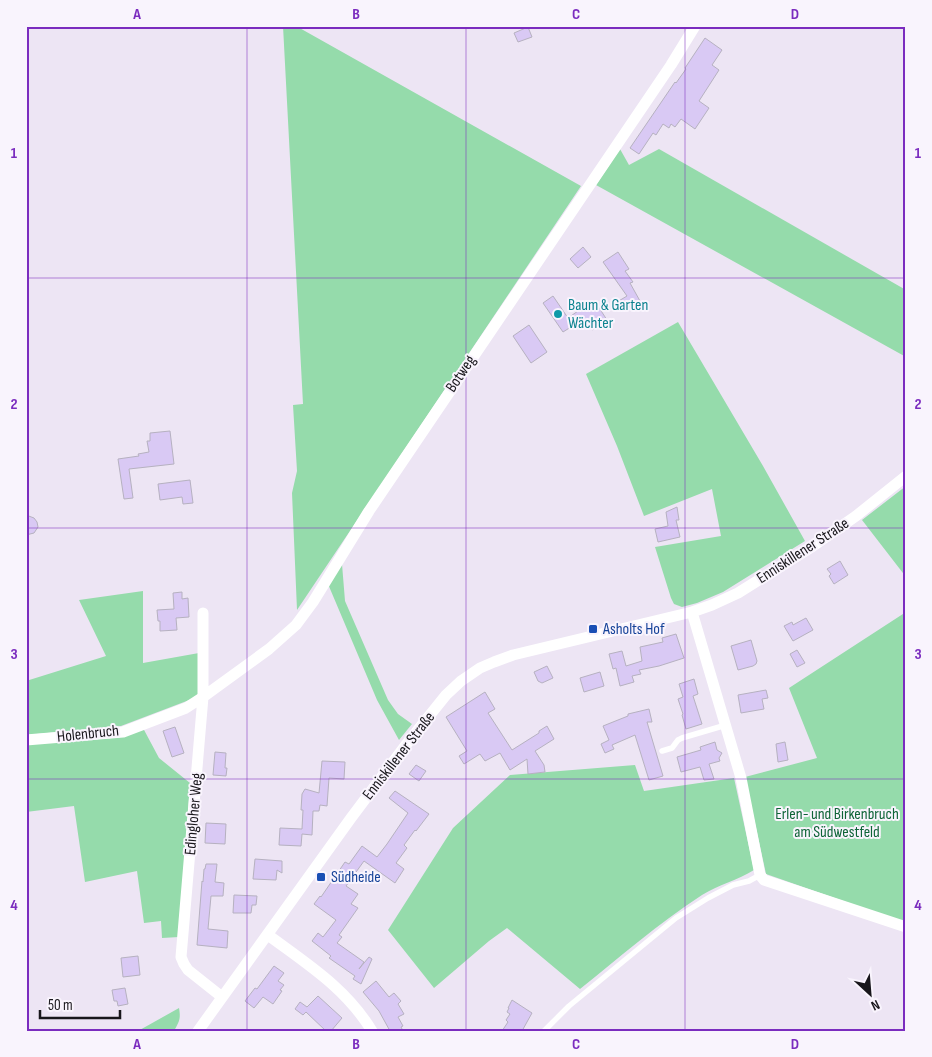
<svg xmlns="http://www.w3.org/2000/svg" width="932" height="1057" viewBox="0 0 932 1057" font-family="'Sofia Sans Condensed',sans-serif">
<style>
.green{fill:#95dbab}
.building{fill:#d9c9f4;stroke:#b6b1c0}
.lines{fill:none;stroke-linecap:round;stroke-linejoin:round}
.lane{stroke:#fff;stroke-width:5.5}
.street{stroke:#fff;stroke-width:11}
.grid{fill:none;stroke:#7b2cbf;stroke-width:1;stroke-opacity:0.55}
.culture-dot{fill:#0f9aa8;stroke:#f9f4fd;stroke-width:2}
.transit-dot{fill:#1a4fb4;stroke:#f9f4fd;stroke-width:2}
.labels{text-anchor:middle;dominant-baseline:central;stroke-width:4;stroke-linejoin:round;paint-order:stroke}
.culture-label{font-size:16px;fill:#0d838f;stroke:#f9f4fd;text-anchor:start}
.street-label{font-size:16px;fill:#18161b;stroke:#f9f4fd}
.transit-label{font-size:16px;fill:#164399;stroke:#f9f4fd;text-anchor:start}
.park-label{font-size:16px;fill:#0e6437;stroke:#f9f4fd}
.neatline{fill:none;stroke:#7b2cbf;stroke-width:2}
.grid-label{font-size:16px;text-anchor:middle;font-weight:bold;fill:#7b2cbf}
</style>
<rect width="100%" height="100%" fill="#ede5f4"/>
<path class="green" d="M283 26H296L581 186 297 610 292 493 297 471 293 405 303 404Z
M620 149 629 165 659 149 906 290V357L596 185Z
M678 322 763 466 805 541 723 592 697 603 682 607 674 604 671 598 655 547 721 536 712 489 644 516 617 446 586 374Z
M906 486V577L862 520Z
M342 564 345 601 388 700 398 714 412 724 399 740 377 700 328 584Z
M143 591V663L199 653 198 694 192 699 121 726 26 735V681L106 656 79 600Z
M906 612V923L766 874 745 777 817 758 789 688Z
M143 728 159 758 190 783 179 937 162 938 161 921 144 923 137 871 85 882 74 806 26 812V745Z
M635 765 644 791 734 778 754 870C738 880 718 885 702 895 659 923 620 957 580 989L507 928 489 941 434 988 388 930 453 828 510 775Z
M179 1008C181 1019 179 1022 174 1031H138Z"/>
<path class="building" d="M528 27 532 37 518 42 514 33Z
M705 38 722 50 712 65 719 70 699 101 709 108 695 129 681 119 675 127 671 124 669 128 663 124 656 135 653 133 639 154 630 148 675 82 676 83 686 69 685 68Z
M583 247 591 257 578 268 570 259Z
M618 252 629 269 625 271 633 282 630 283 640 301 622 311 617 302 627 296 603 262Z
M553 296 568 318 588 304 590 307 596 303 607 320 592 330 584 320 583 321 582 320 563 332 543 303Z
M529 325 547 352 531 363 513 336Z
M170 431 174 464 129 469 133 498 124 499 118 459 139 456 138 454 149 452 147 441H150V433Z
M190 480 193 503 183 504 182 497 160 500 158 484Z
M677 507 679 520H676L680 537 658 542 655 529 668 526 666 512Z
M26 515 34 518 37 522 38 527 34 533 26 535Z
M840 561 848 575 834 584 829 576 831 574 827 569Z
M182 592V599L188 598 189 617 176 618 177 630 160 631V621H158L157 610 174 609 173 593Z
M806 618 813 630 793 641 784 626 792 622 793 625Z
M676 634 684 658 659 666 639 670 641 674 632 676 634 682 620 686 616 668 613 669 609 654 622 651 626 666 642 661 640 647 663 642 662 638Z
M751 640 757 661 756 664 753 666 738 670 731 646Z
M797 650 805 663 797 667 790 654Z
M547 666 553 678 542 683 538 681 534 672Z
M600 672 604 686 584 692 580 678Z
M694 679 698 694 693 696 702 724 686 729 682 715 683 714 678 699 683 697 679 684Z
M766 690 768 698 762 699 764 709 741 713 738 695Z
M485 692 495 709 488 713 512 750 539 733V731L547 726 554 739 535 751 544 765 545 772 528 774 527 759 510 770 500 753 485 761 480 754 464 764 459 756 467 751 446 717Z
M649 709 652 722H647L663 776 649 780 635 735 612 745 614 749 605 753 601 744 609 740 603 726 628 716V714Z
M175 727 184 753 172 757 163 731Z
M715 742 717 750 722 753 719 758 720 761 709 764 714 779 704 780 700 767 681 772 677 757 701 750 700 747Z
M785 742 788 760 778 762 776 744Z
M215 752 226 753 225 768H227L226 776 213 775Z
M322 761 345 762 344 779 329 778 327 806 320 805 319 811H313L312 835 302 834 301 846 279 845 280 828 302 829 303 810H301L302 794 305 789 319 793Z
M416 765 426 771 419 781 409 774Z
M395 791 429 814 416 831 415 830 404 845 407 848 396 863 404 869 395 883 364 861 346 886 358 894 351 904 358 908 339 935 342 937 337 943 364 962 359 969 369 957 372 959 361 984 353 979 355 976 329 958 331 956 312 941 318 933 323 937 336 920 314 904 320 896 321 897 345 862 349 864 362 846 377 857 387 844 408 813 389 798Z
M206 823 226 824 225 844 205 843Z
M255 859 282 861V873L277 870 276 880 253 879Z
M206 864H217L215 882 224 883 223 896H211L208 929 228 931 227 948 197 945 202 881 203 882 204 869H205Z
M234 895 257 896 256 905H252L251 913H233Z
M138 956 140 975 123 977 121 958Z
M274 966 284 973 278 981 284 985 280 990 282 991 273 1004 263 997 254 1008 245 1001 255 988 257 989Z
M376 981 389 997 394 993 401 1001 398 1004 404 1014 398 1017 403 1026 401 1027 403 1031H390L379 1011 363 992Z
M125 988 128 1004 118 1006 117 1001H114L112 990Z
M318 996 342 1018 331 1031H326L306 1012 303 1015 295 1009 300 1002 307 1007Z
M512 1000 532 1013 522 1031H502L508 1022 506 1020 510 1014 507 1012 509 1008H508Z"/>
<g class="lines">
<path class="lane" d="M662 751 672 748 678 740 682 738 726 725
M544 1031 569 1006 676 918 708 898 733 885 749 881 760 875"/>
<path class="street" d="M692 612 741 778 760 875 764 880 906 927
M203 613V697L181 957 184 964 188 970 222 997
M26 740 123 732 186 708 203 697 269 649 296 625 313 602 369 511 671 65 695 26
M268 935C307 964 346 988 372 1031
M198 1031 351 818 405 746 446 695 461 681 480 668 494 662 513 655 692 612 712 605 738 593 813 546 856 516 906 476"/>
</g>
<path class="grid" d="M247 26V1031M466 26V1031M685 26V1031M26 278H906M26 528H906M26 779H906"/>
<circle class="culture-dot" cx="558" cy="314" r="5"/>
<g class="transit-dot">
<rect x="588" y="624" width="10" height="10" rx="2.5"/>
<rect x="316" y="872" width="10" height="10" rx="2.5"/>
</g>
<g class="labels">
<g class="culture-label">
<text x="568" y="305">Baum &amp; Garten<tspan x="568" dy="18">Wächter</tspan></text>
</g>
<g class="street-label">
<text transform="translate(461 374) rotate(-56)">Botweg</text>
<text transform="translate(803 551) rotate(-33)">Enniskillener Straße</text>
<text transform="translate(88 734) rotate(-6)">Holenbruch</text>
<text transform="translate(399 756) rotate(-52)">Enniskillener Straße</text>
<text transform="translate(194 814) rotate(-85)">Edingloher Weg</text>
</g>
<g class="transit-label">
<text x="603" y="629">Asholts Hof</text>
<text x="331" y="877">Südheide</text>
</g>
<g class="park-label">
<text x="837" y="814">Erlen- und Birkenbruch<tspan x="837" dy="18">am Südwestfeld</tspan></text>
</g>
</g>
<rect width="932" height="1057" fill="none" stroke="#f9f4fd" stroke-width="55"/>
<g transform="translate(870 994) rotate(154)" stroke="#f9f4fd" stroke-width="4" paint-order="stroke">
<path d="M0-4L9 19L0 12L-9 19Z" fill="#18161b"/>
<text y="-8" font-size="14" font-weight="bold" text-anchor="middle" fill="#18161b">N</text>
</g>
<path d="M40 1010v8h80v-8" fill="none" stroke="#18161b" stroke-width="2.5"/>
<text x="48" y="1010" font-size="15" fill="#18161b" stroke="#f9f4fd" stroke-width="4" paint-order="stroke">50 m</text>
<rect x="28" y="28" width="876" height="1002" class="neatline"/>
<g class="grid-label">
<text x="137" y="19">A</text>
<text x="356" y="19">B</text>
<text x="576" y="19">C</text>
<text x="795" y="19">D</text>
<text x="14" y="158">1</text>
<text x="918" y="158">1</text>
<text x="14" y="409">2</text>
<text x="918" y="409">2</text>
<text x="14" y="659">3</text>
<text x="918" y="659">3</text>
<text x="14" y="910">4</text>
<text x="918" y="910">4</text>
<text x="137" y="1049">A</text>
<text x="356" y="1049">B</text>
<text x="576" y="1049">C</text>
<text x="795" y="1049">D</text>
</g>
</svg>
